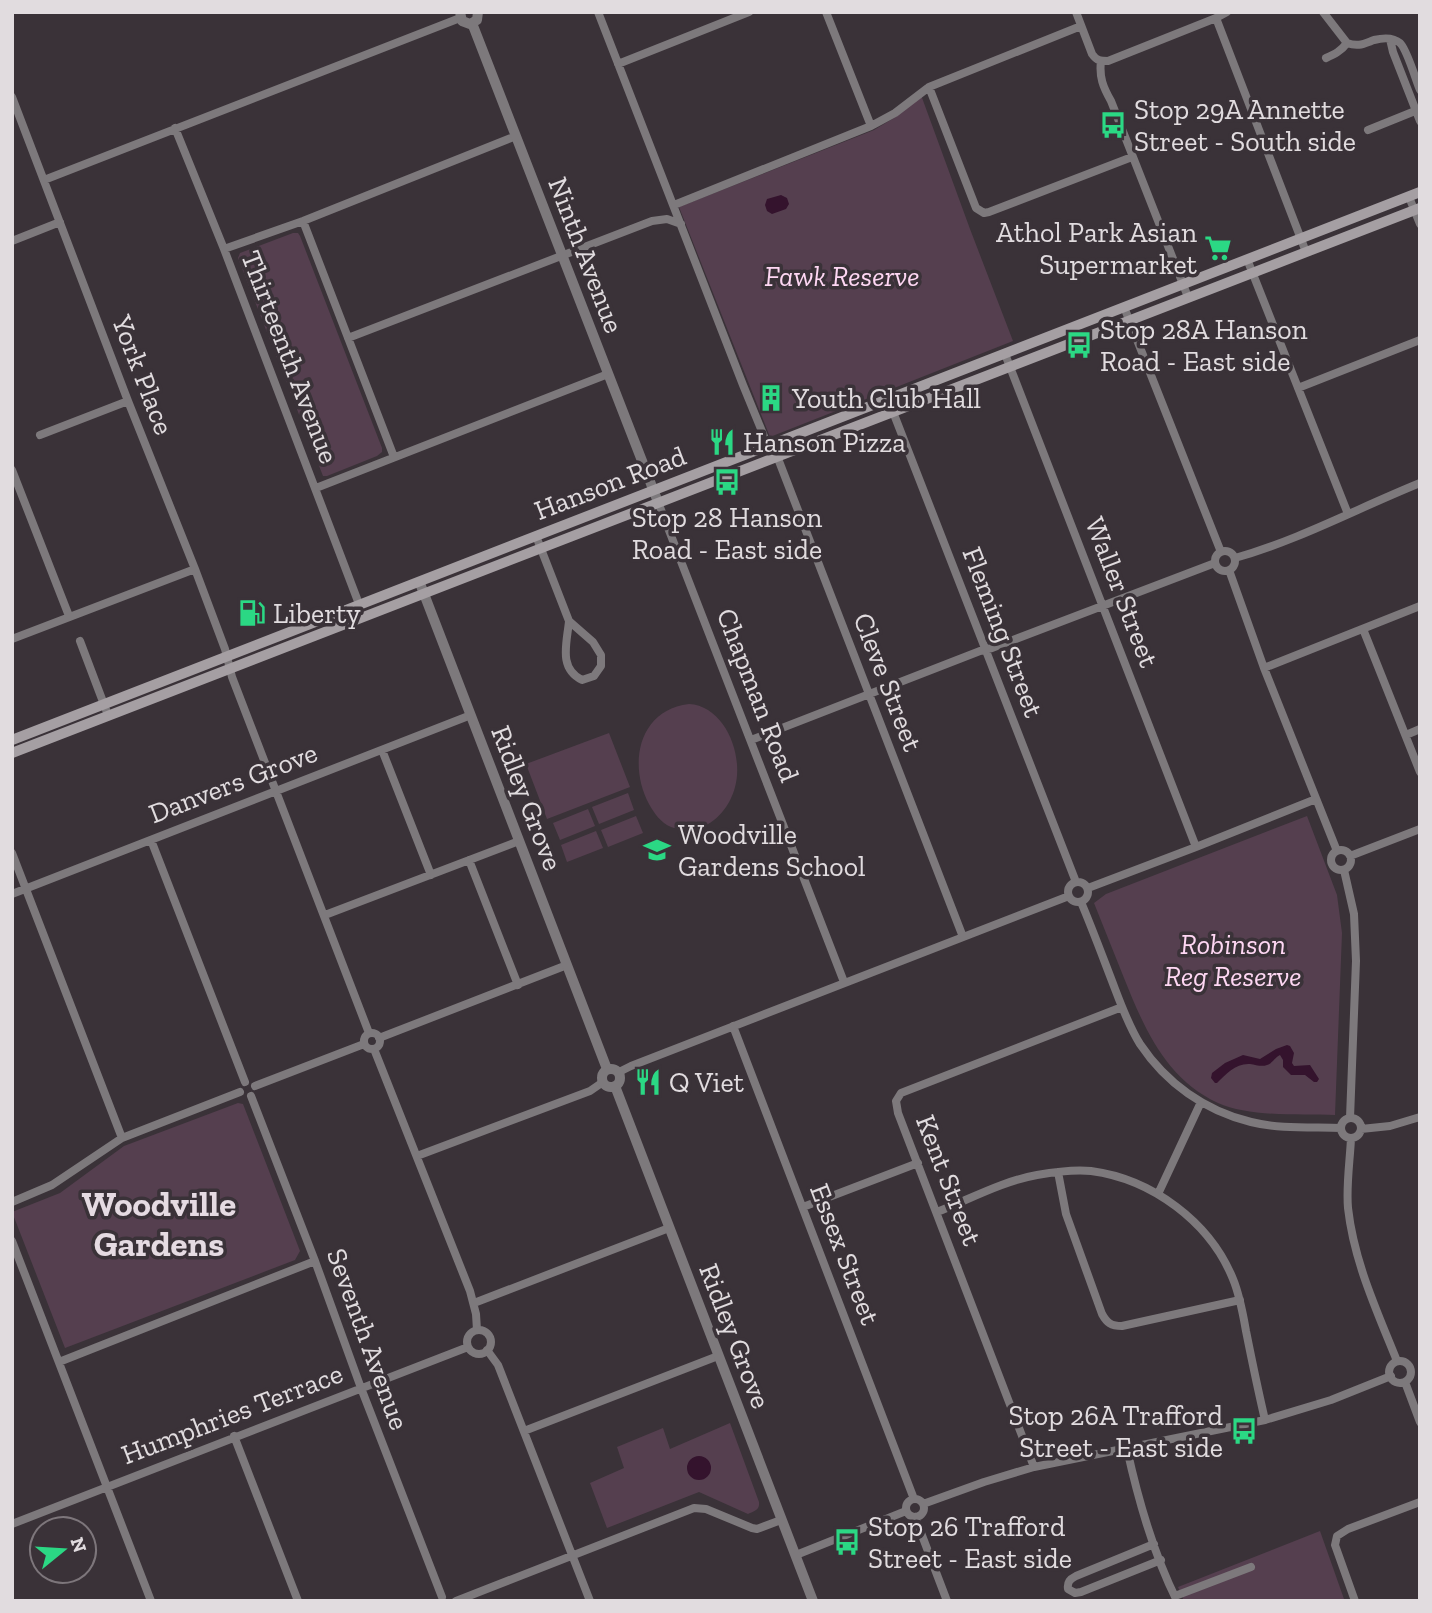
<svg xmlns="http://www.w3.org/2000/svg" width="1432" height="1613" viewBox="0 0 1432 1613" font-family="'Zilla Slab',serif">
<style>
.green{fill:#553f4f}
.water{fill:#34132d}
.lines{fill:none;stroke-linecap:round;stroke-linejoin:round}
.minor{stroke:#7d797c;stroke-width:8}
.tertiary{stroke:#7d797c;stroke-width:10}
.secondary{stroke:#a59fa3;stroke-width:10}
.labels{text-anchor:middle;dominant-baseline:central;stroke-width:7;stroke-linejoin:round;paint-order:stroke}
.poi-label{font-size:28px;fill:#e1dcdf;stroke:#3a3238;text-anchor:start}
.street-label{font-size:28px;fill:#e1dcdf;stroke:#3a3238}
.park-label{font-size:28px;font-style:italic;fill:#fed7f3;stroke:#3a3238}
.district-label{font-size:35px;font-weight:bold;fill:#e5dbe2;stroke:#3a3238}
</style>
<rect width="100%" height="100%" fill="#3a3238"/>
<path class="green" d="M921 95 970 229 1013 341 770 437 679 207 874 130 894 118Z
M293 233H298L300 236 382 448V452L377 456 327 476H323L238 258 240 253Z
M689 704C725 706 744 755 735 787 731 804 716 825 697 828 689 829 679 830 671 827 661 823 654 813 649 804 628 765 638 710 689 704Z
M609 733 630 787 547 819 526 764Z
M628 793 634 810 599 824 592 807Z
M588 809 595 826 560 840 553 823Z
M636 816 643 833 608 847 601 830Z
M1307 816 1337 895 1342 933 1335 1115C1302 1114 1248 1117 1218 1103 1166 1079 1144 1028 1124 978 1114 953 1104 928 1094 903L1106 894Z
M596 831 603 848 567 862 561 845Z
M238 1103 243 1104 300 1251 295 1260 65 1348 12 1212 60 1193 124 1146Z
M730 1423 759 1502C760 1510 754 1511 748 1514L699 1492 607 1528 590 1483 624 1468 617 1447 663 1428 670 1449Z
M1320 1531 1344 1599 1341 1601H1184L1178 1587Z"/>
<path class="water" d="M781 195 787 198 789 204 786 209 772 214 767 211 765 205 767 199Z
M1287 1045 1290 1046 1294 1053 1292 1063 1294 1066 1310 1065 1319 1079 1317 1082H1314L1305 1075H1291L1283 1067V1060L1280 1055C1274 1058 1273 1063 1267 1065 1262 1067 1256 1065 1250 1064 1236 1063 1226 1074 1217 1083H1215L1211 1078 1212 1073 1225 1063 1243 1055 1260 1059 1276 1049Z
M687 1468a12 12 0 1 1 24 0a12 12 0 1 1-24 0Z"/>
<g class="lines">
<path class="minor" d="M598 12 743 385 768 446 777 456 963 937
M826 12 871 126
M1076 12 1092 54C1097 61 1100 61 1108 61L1216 18 1227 12
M1323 12 1347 43C1358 47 1363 44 1374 40 1382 38 1393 37 1400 43 1407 49 1416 81 1420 90
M1216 18 1306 252
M1390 39 1393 52 1420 121
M1326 58C1335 54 1341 51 1347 43
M1101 61C1099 77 1103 87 1111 101L1188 297
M618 64 749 12
M929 87 976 208 984 213 989 212 1132 157
M12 97 128 401 195 569 225 649 232 677 369 1033
M175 128 224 249 359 604
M1368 130 1420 109
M44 180 460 18
M1409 197 1420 224
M674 205 871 126 895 113 929 87 1081 26
M303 221 394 457
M12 241 60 222
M224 249 303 221 516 136
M1247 259 1348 514
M1124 307 1221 552
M348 338 652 221 667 219 681 224
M1005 354 1196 847
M1298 388 1420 340
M888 399 1076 882
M40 435 128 401
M12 470 69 616
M316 488 608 374
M658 502 844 982
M536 536 569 621 593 642 601 655V666L594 676 582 680C558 668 567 643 569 621
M1215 561a10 10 0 1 1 20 0a10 10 0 1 1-20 0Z
M1235 558C1299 540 1358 508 1420 483
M1229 570 1264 668 1337 851
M1363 629 1420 772
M12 639 195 569
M80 641 108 715
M1264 668 1420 606
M1406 735 1420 729
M751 740 980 651 992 648 1215 563
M382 750 431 875
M151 840 245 1082
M1331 860a10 10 0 1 1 20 0a10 10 0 1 1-20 0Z
M12 853 122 1138
M1350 856 1420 829
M469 860 518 985
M1344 870 1354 914 1356 961 1350 1118
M1068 892a10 10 0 1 1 20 0a10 10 0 1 1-20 0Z
M1088 888 1196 847 1316 799
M12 894 471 715
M1081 902C1092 928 1102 955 1112 981 1120 1002 1128 1025 1140 1044 1166 1083 1205 1111 1251 1122 1279 1129 1311 1127 1341 1128
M325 915 519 841
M733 1026 914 1499
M364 1041a8 8 0 1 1 16 0a8 8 0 1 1-16 0Z
M379 1038 567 965
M374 1049 470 1291 476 1314 477 1330
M619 1072 631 1066 1069 896
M255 1086 364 1044
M251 1096 315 1261 361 1388 442 1597
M1341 1128a10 10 0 1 1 20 0a10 10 0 1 1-20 0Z
M1361 1129 1390 1126 1420 1117
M1351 1138C1350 1161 1346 1185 1348 1208 1354 1262 1377 1311 1397 1361
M417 1156 590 1091 603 1082
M1058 1172 1066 1214 1102 1314C1107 1323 1111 1326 1122 1326L1240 1300
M1158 1194 1201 1102
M12 1202 52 1185 122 1138 240 1092
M803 1207 918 1163
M937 1212C970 1199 1003 1181 1037 1175 1054 1172 1073 1169 1091 1171 1152 1179 1210 1222 1233 1279 1240 1296 1243 1314 1246 1331 1252 1361 1258 1390 1265 1420
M12 1241 151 1601
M474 1303 669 1228
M467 1342a12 12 0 1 1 24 0a12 12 0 1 1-24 0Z
M487 1350 498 1365 590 1601
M1389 1372a11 11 0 1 1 22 0a11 11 0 1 1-22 0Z
M59 1362 315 1261
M1405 1382 1420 1422
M524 1431 718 1356
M234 1436 298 1601
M1127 1449C1138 1499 1154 1555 1177 1601
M1034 1467 898 1113 896 1101 901 1093 1122 1007
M906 1508a9 9 0 1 1 18 0a9 9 0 1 1-18 0Z
M923 1504 984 1482 1034 1467 1265 1420 1331 1400 1391 1376
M915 1517 947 1601
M12 1524 468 1347
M1154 1544 1076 1576C1070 1579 1067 1582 1068 1589L1075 1593 1081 1592 1161 1560
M796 1555 906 1511
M1175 1596 1251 1567
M456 1601 694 1508 706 1509 752 1528 757 1529 781 1520
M1355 1601 1335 1545 1337 1536 1348 1529 1420 1502"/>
<path class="tertiary" d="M460 12 462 21 470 24 477 20 478 12
M472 23 658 502
M421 586 607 1069
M602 1078a9 9 0 1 1 18 0a9 9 0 1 1-18 0Z
M615 1086 813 1601"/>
<path class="secondary" d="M12 740 1420 192
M12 753 1420 208"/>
</g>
<defs>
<symbol id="bus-bare" viewBox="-9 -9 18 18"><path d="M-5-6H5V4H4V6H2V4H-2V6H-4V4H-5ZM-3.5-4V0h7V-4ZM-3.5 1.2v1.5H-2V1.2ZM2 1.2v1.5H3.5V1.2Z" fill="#2bd884" stroke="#3a3238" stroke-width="2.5" paint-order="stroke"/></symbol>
<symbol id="supermarket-bare" viewBox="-9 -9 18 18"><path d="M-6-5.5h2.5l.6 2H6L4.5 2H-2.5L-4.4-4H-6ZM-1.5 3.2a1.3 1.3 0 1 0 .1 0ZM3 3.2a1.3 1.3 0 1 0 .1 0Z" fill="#2bd884" stroke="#3a3238" stroke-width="2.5" paint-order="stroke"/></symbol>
<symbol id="building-bare" viewBox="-9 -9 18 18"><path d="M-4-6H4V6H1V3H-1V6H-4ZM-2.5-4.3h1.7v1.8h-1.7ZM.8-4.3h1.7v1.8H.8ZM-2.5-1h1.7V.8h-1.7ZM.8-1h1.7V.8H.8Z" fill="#2bd884" stroke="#3a3238" stroke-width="2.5" paint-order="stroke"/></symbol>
<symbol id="restaurant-bare" viewBox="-9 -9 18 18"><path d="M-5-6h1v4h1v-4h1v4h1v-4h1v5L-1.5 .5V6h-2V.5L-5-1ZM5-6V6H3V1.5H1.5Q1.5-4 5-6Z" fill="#2bd884" stroke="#3a3238" stroke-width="2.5" paint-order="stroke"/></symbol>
<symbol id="fuel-bare" viewBox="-9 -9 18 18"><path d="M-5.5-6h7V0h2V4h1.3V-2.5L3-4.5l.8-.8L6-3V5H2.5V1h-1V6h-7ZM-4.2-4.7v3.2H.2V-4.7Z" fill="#2bd884" stroke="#3a3238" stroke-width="2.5" paint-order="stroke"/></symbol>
<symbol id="school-bare" viewBox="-9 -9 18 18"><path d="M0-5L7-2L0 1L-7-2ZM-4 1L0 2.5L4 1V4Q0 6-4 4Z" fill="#2bd884" stroke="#3a3238" stroke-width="2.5" paint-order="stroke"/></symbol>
</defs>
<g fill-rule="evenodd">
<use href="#bus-bare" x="1094" y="106" width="38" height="38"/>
<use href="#supermarket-bare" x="1199" y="229" width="38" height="38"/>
<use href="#bus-bare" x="1060" y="326" width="38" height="38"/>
<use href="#building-bare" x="752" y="379" width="38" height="38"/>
<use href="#restaurant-bare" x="703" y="423" width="38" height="38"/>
<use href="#bus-bare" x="708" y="463" width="38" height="38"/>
<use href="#fuel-bare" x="233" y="594" width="38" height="38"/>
<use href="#school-bare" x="638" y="831" width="38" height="38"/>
<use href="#restaurant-bare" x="629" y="1063" width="38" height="38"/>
<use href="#bus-bare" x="1225" y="1412" width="38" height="38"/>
<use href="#bus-bare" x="828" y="1523" width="38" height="38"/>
</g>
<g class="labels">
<g class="poi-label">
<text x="1134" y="109">Stop 29A Annette<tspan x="1134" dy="32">Street - South side</tspan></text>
<text x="1197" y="232" text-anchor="end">Athol Park Asian<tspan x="1197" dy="32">Supermarket</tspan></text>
<text x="1100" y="329">Stop 28A Hanson<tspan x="1100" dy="32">Road - East side</tspan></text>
<text x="792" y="398">Youth Club Hall</text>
<text x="743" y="442">Hanson Pizza</text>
<text x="727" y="517" text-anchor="middle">Stop 28 Hanson<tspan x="727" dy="32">Road - East side</tspan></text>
<text x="273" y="613">Liberty</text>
<text x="678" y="834">Woodville<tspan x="678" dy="32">Gardens School</tspan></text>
<text x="669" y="1082">Q Viet</text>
<text x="1223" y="1415" text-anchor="end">Stop 26A Trafford<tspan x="1223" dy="32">Street - East side</tspan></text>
<text x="868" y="1526">Stop 26 Trafford<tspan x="868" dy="32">Street - East side</tspan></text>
</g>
<g class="street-label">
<text transform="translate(586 255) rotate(69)">Ninth Avenue</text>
<text transform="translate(290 357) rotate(69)">Thirteenth Avenue</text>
<text transform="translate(143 375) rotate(69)">York Place</text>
<text transform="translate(610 483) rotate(-21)">Hanson Road</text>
<text transform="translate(1122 592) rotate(69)">Waller Street</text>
<text transform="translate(1003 632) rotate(69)">Fleming Street</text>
<text transform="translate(888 682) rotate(69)">Cleve Street</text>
<text transform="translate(758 695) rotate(69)">Chapman Road</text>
<text transform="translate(233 783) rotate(-21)">Danvers Grove</text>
<text transform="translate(527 798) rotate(69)">Ridley Grove</text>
<text transform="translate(949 1180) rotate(69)">Kent Street</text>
<text transform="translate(845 1254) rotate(69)">Essex Street</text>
<text transform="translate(735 1336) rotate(69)">Ridley Grove</text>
<text transform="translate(368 1339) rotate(70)">Seventh Avenue</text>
<text transform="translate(232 1414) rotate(-21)">Humphries Terrace</text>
</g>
<g class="park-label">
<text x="842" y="276">Fawk Reserve</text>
<text x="1233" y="944">Robinson<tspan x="1233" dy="32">Reg Reserve</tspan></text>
</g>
<g class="district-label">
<text x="159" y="1204">Woodville<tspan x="159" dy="40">Gardens</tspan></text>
</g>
</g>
<rect width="1432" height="1613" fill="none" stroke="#e1dcdf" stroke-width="28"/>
<g transform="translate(63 1550) rotate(72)"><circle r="33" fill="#3a3238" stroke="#7d767b" stroke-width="2"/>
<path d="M0-5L12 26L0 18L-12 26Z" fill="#2bd884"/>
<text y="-10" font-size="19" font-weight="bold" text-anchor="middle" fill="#e1dcdf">N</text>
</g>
</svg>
